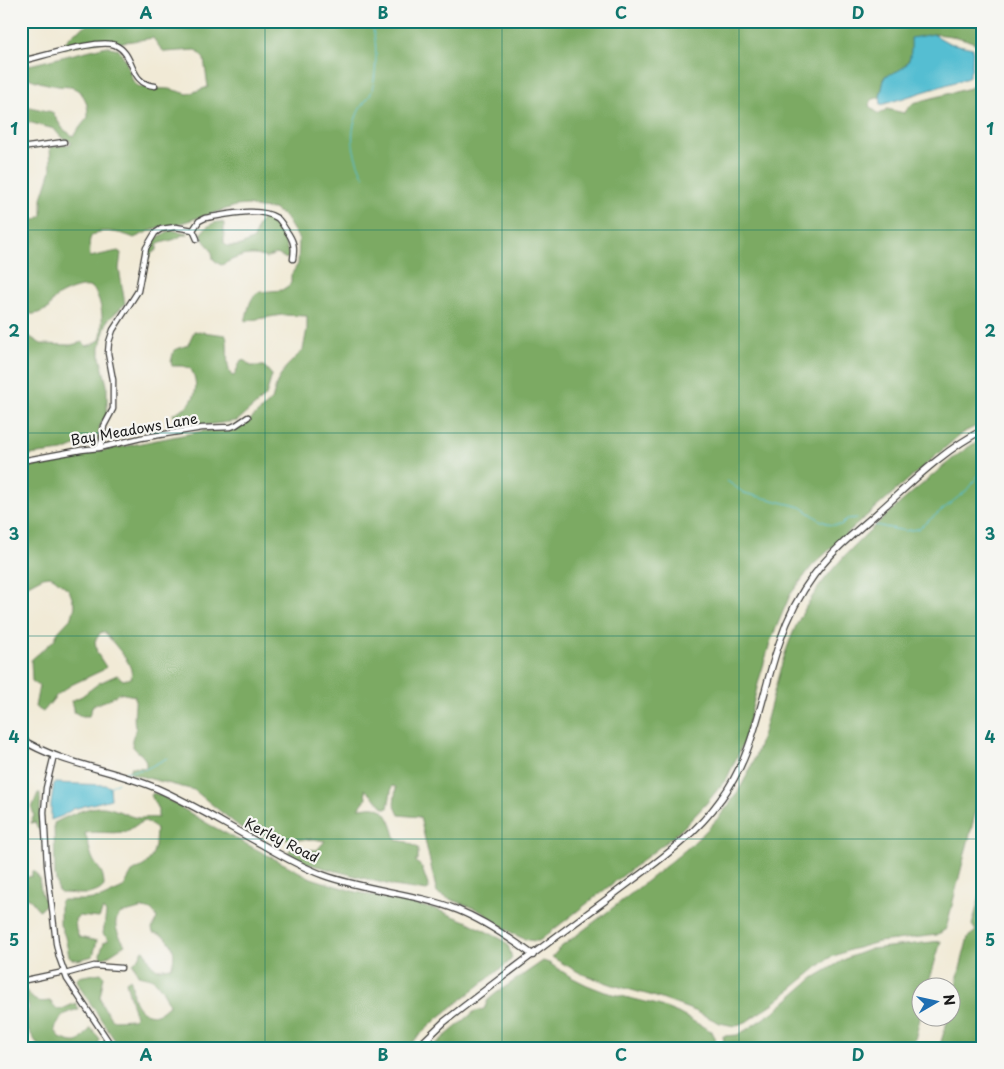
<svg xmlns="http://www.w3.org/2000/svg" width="1004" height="1069" viewBox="0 0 1004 1069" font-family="'Playpen Sans',sans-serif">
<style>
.forest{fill:#7caa64;stroke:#4c6340}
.water{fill:#55bed2;stroke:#386d77}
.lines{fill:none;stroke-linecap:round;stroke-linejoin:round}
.stream{stroke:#55bed2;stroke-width:1}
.minor-casing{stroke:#3c3b38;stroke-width:7}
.tertiary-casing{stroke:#3c3b38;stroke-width:8}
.minor{stroke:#fff;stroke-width:4.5}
.tertiary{stroke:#fff;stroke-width:5.5}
.grid{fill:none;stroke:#0f766e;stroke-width:1;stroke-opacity:0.55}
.labels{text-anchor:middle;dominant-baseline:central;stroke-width:4.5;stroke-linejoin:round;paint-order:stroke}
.street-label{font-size:14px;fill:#1c1c1c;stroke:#f6f6f2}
.neatline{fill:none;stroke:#0f766e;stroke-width:2}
.grid-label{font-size:16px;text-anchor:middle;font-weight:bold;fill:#0f766e}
</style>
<rect width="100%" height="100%" fill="#f6f6f2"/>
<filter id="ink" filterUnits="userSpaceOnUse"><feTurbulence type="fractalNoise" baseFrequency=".02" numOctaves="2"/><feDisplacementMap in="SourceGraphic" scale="10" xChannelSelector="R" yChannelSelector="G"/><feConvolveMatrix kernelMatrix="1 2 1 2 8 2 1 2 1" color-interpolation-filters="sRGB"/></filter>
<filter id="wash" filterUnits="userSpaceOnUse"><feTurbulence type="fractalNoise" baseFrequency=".0096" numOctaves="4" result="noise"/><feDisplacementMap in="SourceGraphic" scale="20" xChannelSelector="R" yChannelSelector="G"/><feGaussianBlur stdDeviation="1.12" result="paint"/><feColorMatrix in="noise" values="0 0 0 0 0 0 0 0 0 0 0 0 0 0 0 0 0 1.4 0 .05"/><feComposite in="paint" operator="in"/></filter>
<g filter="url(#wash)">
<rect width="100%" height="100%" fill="#f1ead6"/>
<path class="forest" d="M89 21H983V49C971 38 949 35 933 34 927 40 915 47 912 54 902 71 904 69 885 76L880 97 871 100 869 106 879 114 887 109 904 113 913 103 970 88 983 80V423L962 433 855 526 812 566 790 595 771 640 759 680 743 744 727 778 705 805 680 831 539 941C514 942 496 918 474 908 462 903 449 900 437 893L420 817 399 815 394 804 396 787 392 786 388 808H384C378 800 371 796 365 789L366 799 359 808C364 808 370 806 375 807 388 809 393 828 396 840L407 842 418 848V860H415L422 868 429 888 427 891 394 886 305 863 288 852 291 849 317 850 325 841 314 839 297 840 273 838 241 828 194 790 132 774 129 771 131 767 146 768C148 753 133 753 132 743 131 739 134 734 136 730 132 719 136 707 135 696L119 693 108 700 93 705 89 716H81L74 712 71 701 82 696 99 683 117 675 123 680 131 678C135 663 113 645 106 633L101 632 95 641 97 653 106 667 103 670 71 685 57 695 43 712 35 707 39 686 32 681 31 660 54 640 58 632 72 617 75 606 69 590 54 578 50 576 43 577 28 585 24 584 21 579V468L54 462 77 454 101 451 203 431 224 430 235 427 250 420 272 400 277 382 286 367 303 350 307 329V316L282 315 245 321C249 310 248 300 258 292L282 290 288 286 291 283V275L298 264 299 239 285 217 274 209 259 208 248 205 236 206 178 224 159 227 134 238C125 234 99 226 91 237 88 241 90 252 90 257L118 251 121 253 119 269 125 304 107 321 100 346V357L107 385V415L100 425 97 441 94 444 75 446 63 451 21 456V331L41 344 71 345 83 342 86 346 90 345 100 340C104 326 103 302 94 290 87 281 61 293 54 299 52 301 50 306 48 309 35 314 32 318 21 308V213C28 221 34 223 42 215V198L51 170 50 147 72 144 71 142 62 138 54 129 21 120V105L52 112 63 129 73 136 88 117C88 105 86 94 74 88 69 86 63 87 58 86 46 84 32 81 21 74V67L107 46 118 49 125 59 133 81 138 86 146 88 170 89 188 94 208 87 204 59 196 50 165 52 161 49 153 38 119 43 111 40H107L64 48 63 44 75 32 89 24Z
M263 217C281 219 285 242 289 256L287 259C275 254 280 252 266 258 251 251 236 257 222 265L219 264 213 259C212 243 203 246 201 233 206 227 216 219 224 223V243L227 246H239L254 239 257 227Z
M171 230 187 233 188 235H182C174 242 165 240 157 245V250L152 253 149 258H145C149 242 157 237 171 230Z
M194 331 226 335C229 347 225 364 231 375L234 376 241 360 245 361 251 366H264L272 375 266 396 237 421 198 426C190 420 177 426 173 414 178 411 187 407 190 403 198 393 197 378 190 368L182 366H172L171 362 174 350 188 345Z
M983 438V783L946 929 937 935 879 942 850 950 829 958 774 1003 746 1022 734 1026 720 1023 695 1011 653 996 613 985 582 974 555 959 552 957 561 947C593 923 626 898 657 873 687 849 716 826 737 793 767 746 770 691 790 640 814 577 865 534 914 491 936 473 958 452 983 438Z
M38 793H40C41 805 39 817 40 830L38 829 35 822 31 823 34 815 32 808Z
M153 793 160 795 210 825 311 878 352 891 435 909 466 921 501 939 508 945 512 958 509 962 438 1018 406 1048H120L81 989 77 980 78 977 101 973 104 976 100 997 102 1005 112 1020 134 1019 135 1015 126 982 130 979C133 984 132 989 133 995 134 1007 147 1019 159 1013 163 1012 165 1008 169 1006 168 999 165 996 162 990 153 977 154 979 138 975L133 963 139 957 143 950 145 951 151 964 157 969 171 967C178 953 171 934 153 933L152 929 157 918C148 900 136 913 121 913 110 924 119 934 125 945L106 957 101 958 100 954 104 942 109 940 103 934 106 913 103 909 99 918 79 916 75 919 76 930 79 937 97 941 93 956 78 960 72 959 69 956 65 937 60 924V902L63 900H85L101 898 123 888 132 872 145 865 152 856 155 846 156 829 153 825 145 821C136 823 131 831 123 832 111 834 98 831 85 833 88 841 89 849 92 857 97 870 104 868 104 886 95 898 74 893 61 893L58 891 55 875 54 823C68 816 93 803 109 808 119 810 129 817 139 818 146 818 151 817 158 818V810L151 795Z
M32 871H34L39 878 41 892 46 904 40 910 38 909 29 898 21 895V879L32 876Z
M983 885V1048H939L947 1022V1017L952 1016V1000L968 937 976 931 972 925Z
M941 941 928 986H922L921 1014 913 1048H725L723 1036 737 1035 746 1030 776 1010 813 978 847 958 871 949Z
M543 961 549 963 571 977 587 985 605 992 658 1005 678 1013 711 1031 715 1037 717 1048H431L475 1011 484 1009 488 1000 495 994Z
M24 988C33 1000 35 1003 50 1001L57 1009H62L76 1003 79 1010C67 1010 58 1018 55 1030L60 1038C81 1046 78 1042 91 1028L100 1040 96 1048H40L25 1025 23 1020 29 1008Z"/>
<path class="water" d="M933 34 949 43 973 48 972 68 968 78 881 105 880 97 885 76C908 68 912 63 911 38Z
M54 783 106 785 110 787 111 799 73 809 62 816 51 820V804Z"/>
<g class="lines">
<path class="stream" d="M364 177C352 154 347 131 361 107 364 102 370 97 372 91 377 68 378 44 371 21
M727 481 744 493 801 507 820 520 831 525H841L847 519 857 518
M875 525 905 531 918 529 966 491 983 469
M125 772 146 769 167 758
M110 787 118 782"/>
</g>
</g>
<g filter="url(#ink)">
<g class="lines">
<defs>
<path id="minor" d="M21 61C41 57 100 38 115 45 136 54 128 84 155 86
M21 148 64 142
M193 230 199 221 205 218C225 215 259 206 277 218 281 221 283 226 286 230 294 241 295 247 293 259
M99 448 102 441 104 426 113 409V380L108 353 109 342 113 330 138 291 146 248 155 233 161 229 176 227 193 230 197 239
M21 461 81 450 99 448 141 438 202 428 231 427 236 425 248 417
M54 755 46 788 44 812 47 865 56 943 59 957 67 979 113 1048
M65 974 94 966 121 968
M21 981 64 972"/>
<path id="tertiary" d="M21 739C62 765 112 769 156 788 193 804 227 826 263 845 282 856 302 867 323 875 367 891 415 893 458 910 485 921 510 938 533 955
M417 1048 444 1022C499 979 554 938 610 897 649 867 692 840 721 799 756 752 761 694 780 641 788 617 799 595 814 575 831 552 854 533 876 514 909 485 943 450 983 430"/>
</defs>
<use href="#minor" class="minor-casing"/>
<use href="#tertiary" class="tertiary-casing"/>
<use href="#minor" class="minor"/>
<use href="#tertiary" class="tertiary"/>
</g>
</g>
<path class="grid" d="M265 21V1048M502 21V1048M739 21V1048M21 230H983M21 433H983M21 636H983M21 839H983"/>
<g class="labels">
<g class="street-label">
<text transform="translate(134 429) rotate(-10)">Bay Meadows Lane</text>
<text transform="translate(282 840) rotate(27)">Kerley Road</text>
</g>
</g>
<rect width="1004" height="1069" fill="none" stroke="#f6f6f2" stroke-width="55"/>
<g transform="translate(936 1002) rotate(81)"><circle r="24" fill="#f6f6f2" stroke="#9f9f9c"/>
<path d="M0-4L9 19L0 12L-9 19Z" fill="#1f6fb2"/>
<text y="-8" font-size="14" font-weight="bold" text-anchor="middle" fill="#1c1c1c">N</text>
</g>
<rect x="28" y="28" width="948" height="1014" class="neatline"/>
<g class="grid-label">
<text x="146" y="19">A</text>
<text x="383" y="19">B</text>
<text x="621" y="19">C</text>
<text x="858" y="19">D</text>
<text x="14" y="135">1</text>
<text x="990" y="135">1</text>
<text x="14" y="337">2</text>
<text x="990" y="337">2</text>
<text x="14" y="540">3</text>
<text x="990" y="540">3</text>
<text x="14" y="743">4</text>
<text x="990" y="743">4</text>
<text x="14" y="946">5</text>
<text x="990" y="946">5</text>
<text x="146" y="1061">A</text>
<text x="383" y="1061">B</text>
<text x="621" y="1061">C</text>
<text x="858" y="1061">D</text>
</g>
</svg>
